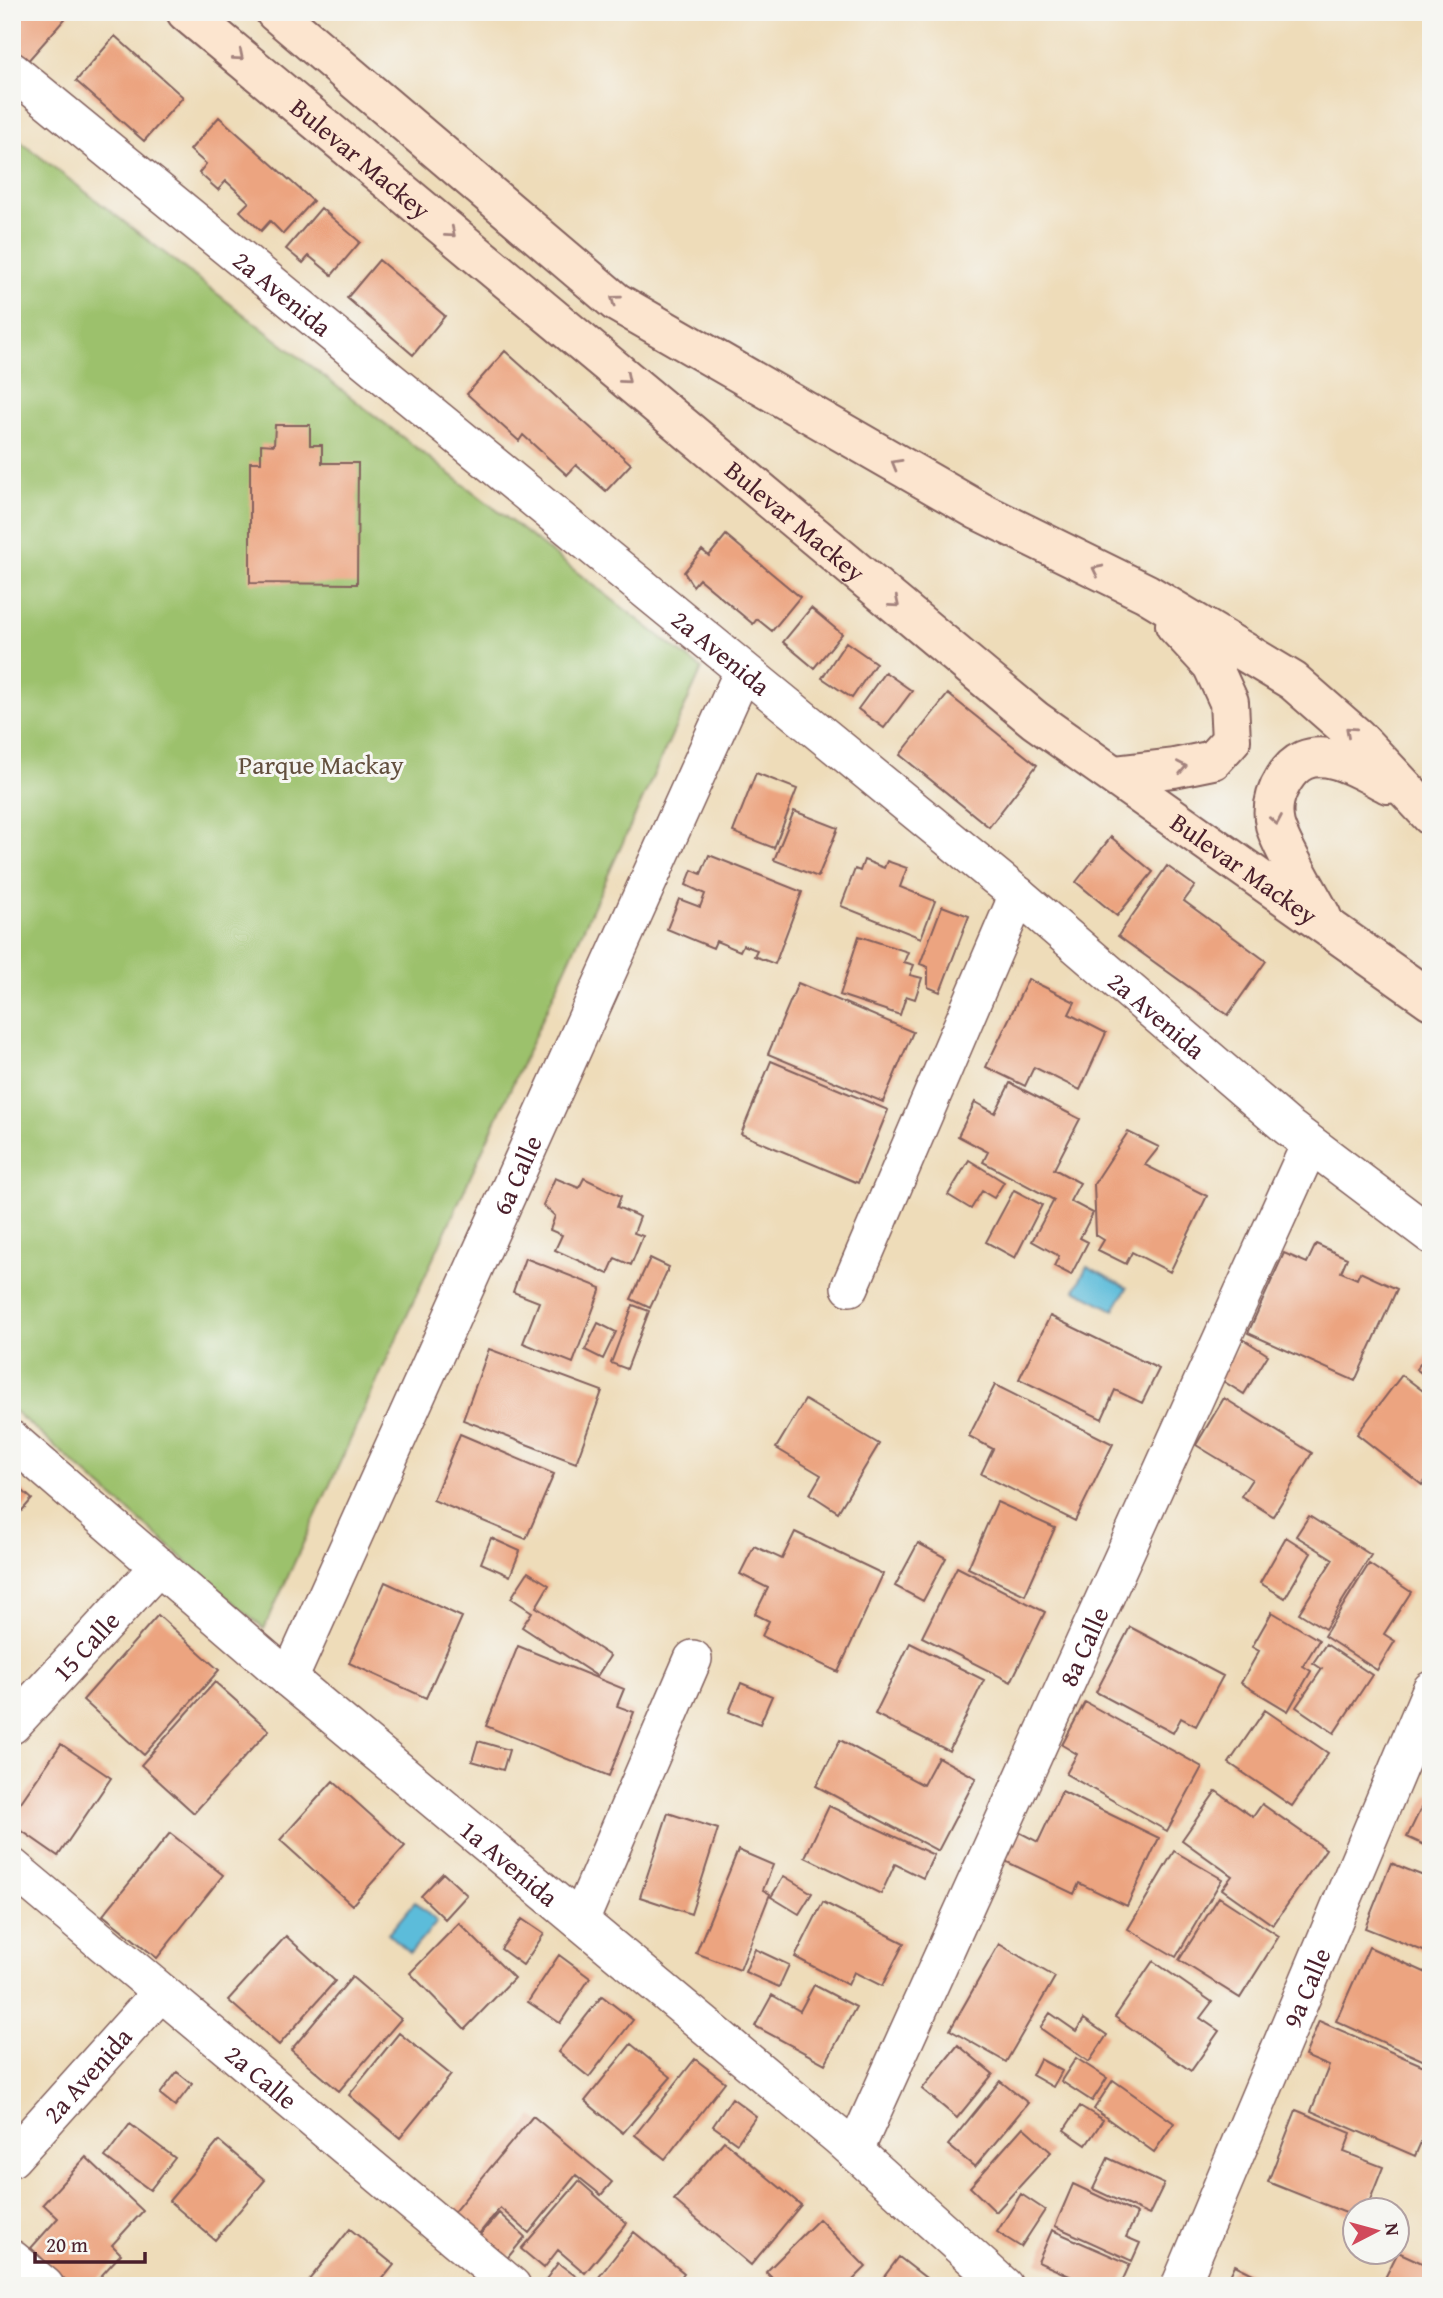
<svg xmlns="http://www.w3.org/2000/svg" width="1443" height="2298" viewBox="0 0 1443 2298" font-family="'Gentium Book Plus',serif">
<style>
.green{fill:#9cc16c;stroke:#73704c;stroke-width:2}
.water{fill:#5cbcda;stroke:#536e82;stroke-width:2}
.building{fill:#eca480}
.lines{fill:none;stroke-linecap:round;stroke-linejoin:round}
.minor-casing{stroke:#83615d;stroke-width:40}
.secondary-casing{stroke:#83615d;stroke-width:42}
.minor{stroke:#fff;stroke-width:37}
.secondary{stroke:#fce5cf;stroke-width:38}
.oneway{stroke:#a3827d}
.labels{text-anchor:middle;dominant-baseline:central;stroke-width:6;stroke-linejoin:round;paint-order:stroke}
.street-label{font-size:26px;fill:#4a1f2b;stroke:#f6f6f2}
.park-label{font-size:26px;fill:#63503e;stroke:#f6f6f2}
</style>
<rect width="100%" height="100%" fill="#f6f6f2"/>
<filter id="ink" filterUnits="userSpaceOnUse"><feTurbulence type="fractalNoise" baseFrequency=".0143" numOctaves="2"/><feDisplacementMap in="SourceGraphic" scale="14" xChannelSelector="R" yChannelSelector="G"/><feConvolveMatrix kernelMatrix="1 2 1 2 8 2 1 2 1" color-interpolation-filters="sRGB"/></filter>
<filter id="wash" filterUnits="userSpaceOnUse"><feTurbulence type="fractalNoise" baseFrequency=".00686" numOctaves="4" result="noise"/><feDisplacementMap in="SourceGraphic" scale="28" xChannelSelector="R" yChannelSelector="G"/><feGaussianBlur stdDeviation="1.57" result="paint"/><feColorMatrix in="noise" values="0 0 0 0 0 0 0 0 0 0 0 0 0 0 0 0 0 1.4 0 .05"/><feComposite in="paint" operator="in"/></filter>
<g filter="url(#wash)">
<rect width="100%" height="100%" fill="#eedcb9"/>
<path class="green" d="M12 135 702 669 264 1629 12 1409Z"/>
<path class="water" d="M1087 1266 1127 1288 1114 1310 1075 1290Z
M415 1902 437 1922 410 1953 388 1934Z"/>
<g id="blocks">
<path class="building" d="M12 12H71L26 63 12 50Z
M115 36 183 97 144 141 76 81Z
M219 117 313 201 283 234 270 221 261 231 240 211 249 202 226 181 218 190 199 173 206 164 190 150Z
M321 208 360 242 332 275 309 256 303 263 286 249Z
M379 260 445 316 413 355 347 298Z
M505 351 631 464 606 491 576 465 567 475 523 435 519 441 467 394Z
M275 425H310V445H322V463H358L357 584 250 583V462H261V444L274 445Z
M726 535 800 597 772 631 757 619 753 624 699 579 693 586 684 572 702 550 709 556Z
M811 608 842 634 814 668 783 642Z
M846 642 876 663 852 698 822 678Z
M885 672 912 691 884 728 858 709Z
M948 694 1037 765 989 827 900 755Z
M756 773 797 789 774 848 733 832Z
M794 811 838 828 818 877 774 860Z
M1111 837 1153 872 1117 916 1076 882Z
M709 855 802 892 775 964 754 956 757 950 743 945 740 951 716 941 713 948 667 929 679 899 700 907 705 894 686 885 692 870 701 874Z
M864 860 884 868 887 861 907 868 900 887 935 901 921 938 841 906 855 869 860 871Z
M1167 866 1195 886 1184 901 1266 961 1228 1015 1118 936Z
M942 906 969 916 940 992 928 987V967L920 964Z
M859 936 908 952 904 962 914 965 910 975 922 978 915 999 906 996 900 1015 840 995Z
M1028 979 1075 1002 1069 1014 1106 1033 1080 1090 1034 1067 1025 1086 986 1067Z
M798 983 913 1032 883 1102 768 1054Z
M771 1061 888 1110 858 1183 741 1134Z
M1010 1083 1080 1119 1054 1169 1080 1183 1070 1201 1093 1213 1080 1238 1088 1242 1071 1275 1054 1266 1059 1256 1032 1241 1054 1200 983 1162 988 1152 958 1136 975 1102 995 1113Z
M1128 1132 1159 1147 1145 1165 1207 1196 1170 1272 1132 1252 1126 1264 1098 1250 1104 1240 1096 1235 1094 1184Z
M969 1160 1004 1182 994 1198 982 1191 971 1209 948 1195Z
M555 1178 579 1188 584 1178 621 1196 617 1207 640 1217 634 1233 643 1236 631 1265 615 1258 608 1274 555 1250 562 1235 550 1230 555 1216 543 1205Z
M1014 1190 1042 1205 1015 1258 986 1242Z
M1316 1244 1347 1258 1341 1272 1357 1279 1360 1272 1397 1289 1355 1381 1248 1333 1284 1253 1307 1263Z
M525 1258 601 1288 573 1363 523 1343 539 1302 513 1292Z
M650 1258 669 1267 650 1308 631 1299Z
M633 1305 649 1311 627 1369 611 1363Z
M1050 1316 1159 1369 1142 1403 1115 1390 1102 1419 1019 1379Z
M598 1323 616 1332 603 1359 585 1350Z
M1243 1339 1268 1355 1244 1394 1218 1378Z
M489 1349 602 1391 576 1463 463 1420Z
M1431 1351V1380L1416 1369Z
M1402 1375 1431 1397V1474L1422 1485 1357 1434Z
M995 1385 1113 1444 1075 1521 981 1474 993 1449 969 1436Z
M1224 1398 1312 1453 1273 1516 1241 1496 1252 1479 1196 1445Z
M805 1400 879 1444 838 1512 810 1494 821 1475 776 1448Z
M460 1434 554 1474 526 1539 433 1500Z
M16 1485 32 1499 12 1522V1489Z
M997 1502 1055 1528 1025 1595 968 1568Z
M1309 1516 1371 1555 1325 1629 1299 1613 1333 1559 1296 1536Z
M795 1532 883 1574 838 1672 762 1636 769 1621 755 1614 768 1588 740 1574 754 1546 782 1559Z
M1286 1537 1311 1553 1285 1598 1260 1583Z
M491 1538 520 1551 510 1576 481 1563Z
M918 1543 946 1558 923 1601 895 1586Z
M1369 1564 1411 1592 1384 1634 1395 1641 1377 1670 1324 1636Z
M957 1567 1045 1612 1011 1682 922 1637Z
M528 1572 549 1585 536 1607 610 1656 597 1676 522 1627 532 1612 511 1598Z
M385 1582 462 1617 426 1698 349 1663Z
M1272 1612 1319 1640 1303 1666 1311 1671 1288 1711 1241 1683 1259 1651 1252 1647Z
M158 1615 219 1670 144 1755 83 1700Z
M1130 1627 1223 1676 1196 1726 1181 1718 1173 1733 1096 1692Z
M910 1643 984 1680 949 1751 875 1714Z
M1326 1644 1372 1675 1334 1733 1296 1707 1322 1669 1313 1663Z
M518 1646 624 1689 617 1706 634 1712 609 1776 486 1726Z
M215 1682 269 1730 194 1813 141 1765Z
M741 1683 772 1696 760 1724 729 1712Z
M1085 1702 1202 1767 1167 1831 1066 1774 1077 1754 1062 1745Z
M1265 1710 1328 1753 1292 1806 1229 1763Z
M840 1740 923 1785 938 1757 976 1778 938 1851 816 1786Z
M478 1741 509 1750 503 1770 472 1761Z
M61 1744 111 1778 58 1856 12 1824V1815Z
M333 1781 405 1846 352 1905 280 1840Z
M1062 1791 1159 1838 1127 1906 1079 1883 1074 1894 1005 1861 1019 1832 1038 1842Z
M1216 1791 1253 1817 1262 1804 1326 1849 1273 1925 1222 1889 1232 1876 1182 1840Z
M1428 1794 1431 1796V1848L1407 1837Z
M829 1806 934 1855 923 1878 895 1864 881 1894 805 1857Z
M668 1813 718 1829 691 1914 640 1897Z
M170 1833 223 1875 157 1958 103 1915Z
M738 1850 773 1865 763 1890 770 1894 740 1970 696 1953Z
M1174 1851 1222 1879 1176 1957 1128 1929Z
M1391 1863 1431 1879V1954L1365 1928Z
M443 1873 467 1895 445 1919 421 1896Z
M784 1876 812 1893 799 1914 771 1897Z
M1219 1897 1279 1936 1240 1998 1179 1960Z
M823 1902 904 1943 882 1986 854 1972 848 1985 795 1957Z
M522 1919 544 1934 523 1965 501 1949Z
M459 1923 514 1978 465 2029 410 1973Z
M286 1936 335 1981 279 2045 228 2000Z
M999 1944 1055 1977 1006 2062 950 2030Z
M1369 1947 1431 1975V2064L1336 2021Z
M755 1949 789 1965 779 1987 745 1972Z
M559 1955 590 1978 560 2023 528 2002Z
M1153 1961 1212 2002 1200 2018 1219 2031 1191 2071 1115 2017Z
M352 1977 401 2019 339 2091 291 2050Z
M814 1985 856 2007 825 2064 755 2026 772 1995 800 2011Z
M602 1996 633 2020 589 2077 558 2052Z
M1050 2013 1076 2031 1084 2019 1107 2035 1089 2062 1040 2028Z
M1319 2021 1431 2069V2119L1415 2156 1311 2111 1329 2066 1305 2056Z
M399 2033 451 2075 400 2138 349 2095Z
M631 2044 671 2077 623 2133 585 2101Z
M958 2045 993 2074 957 2118 922 2089Z
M1076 2058 1107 2078 1092 2101 1061 2081Z
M695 2059 725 2082 665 2159 635 2135Z
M1040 2059 1062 2071 1053 2087 1032 2075Z
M177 2072 192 2084 175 2106 160 2094Z
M1113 2080 1174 2123 1154 2152 1094 2109Z
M1000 2081 1028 2103 975 2167 948 2145Z
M732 2098 756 2116 737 2143 713 2126Z
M1080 2106 1103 2120 1086 2145 1064 2130Z
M1296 2110 1351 2133 1344 2152 1383 2167 1366 2210H1356V2217L1268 2182Z
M533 2116 612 2182 601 2195 576 2175 529 2233 500 2208 479 2234 453 2213Z
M130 2124 175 2158 150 2190 105 2157Z
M1023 2127 1051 2152 996 2212 970 2187Z
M219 2141 265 2180 215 2240 169 2201Z
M724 2141 801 2205 751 2265 674 2200Z
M86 2157 143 2211 112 2245 121 2254 92 2286H71L31 2248 58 2218 43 2204Z
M1108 2158 1164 2184 1149 2215 1093 2189Z
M579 2181 627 2223 585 2273 558 2250 544 2268 521 2249Z
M1073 2184 1137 2214 1126 2237 1140 2243 1132 2261 1055 2226Z
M1021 2194 1045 2210 1021 2247 997 2232Z
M499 2213 525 2237 504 2262 477 2238Z
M819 2219 866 2267 847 2286H780L766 2272Z
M350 2229 394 2265 377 2286H304Z
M1052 2230 1130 2264 1120 2286H1092L1038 2262Z
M634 2232 684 2273 674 2286H592Z
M1398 2252 1431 2267V2286H1381Z
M899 2257 926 2278 920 2286H877Z
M558 2263 585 2283 582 2286H541Z
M1235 2265 1277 2286H1225Z"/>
</g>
</g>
<g filter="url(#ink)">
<use href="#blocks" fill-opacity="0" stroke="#83615d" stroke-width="2"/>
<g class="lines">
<defs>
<g id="minor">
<path id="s1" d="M12 71 1018 895 1288 1127 1431 1235"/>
<path d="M850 1287 1018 895"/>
<path id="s2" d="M12 1440 289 1679 839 2137 1004 2286"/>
<path id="s3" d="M289 1679 743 671"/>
<path id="s4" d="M12 1725 159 1566"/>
<path id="s5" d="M12 1867 512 2286"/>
<path d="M580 1921 693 1659"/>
<path id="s6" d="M855 2150 1310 1144"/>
<path id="s7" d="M12 2158 161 1992"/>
<path d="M12 2259 45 2286"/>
<path id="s8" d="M1180 2286 1431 1690"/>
</g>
<g id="secondary">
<path id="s9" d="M186 12 1035 720 1431 1000"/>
<path d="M275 12 616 302 979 511 1146 593 1293 681 1357 737 1431 816"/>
<path d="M1114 775 1174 768 1213 760 1231 740 1229 702 1212 665 1175 625"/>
<path d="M1322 917C1310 894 1281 847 1275 825 1271 807 1275 793 1284 779 1310 736 1355 767 1388 784"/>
</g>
</defs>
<use href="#minor" class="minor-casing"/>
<use href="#secondary" class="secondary-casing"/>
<use href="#minor" class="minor"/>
<use href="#secondary" class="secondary"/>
</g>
<defs><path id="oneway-chevron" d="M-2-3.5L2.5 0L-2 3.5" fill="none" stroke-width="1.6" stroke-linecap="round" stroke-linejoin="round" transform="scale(1.75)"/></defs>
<g class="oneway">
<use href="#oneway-chevron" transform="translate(239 56) rotate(40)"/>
<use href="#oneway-chevron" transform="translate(451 233) rotate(40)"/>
<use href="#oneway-chevron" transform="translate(615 300) rotate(-144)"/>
<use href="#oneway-chevron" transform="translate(626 379) rotate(40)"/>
<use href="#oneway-chevron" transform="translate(896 464) rotate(-150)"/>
<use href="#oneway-chevron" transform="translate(1097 570) rotate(-154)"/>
<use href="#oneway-chevron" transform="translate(895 603) rotate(40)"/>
<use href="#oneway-chevron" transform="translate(1350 731) rotate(-138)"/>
<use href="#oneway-chevron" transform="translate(1182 767) rotate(-11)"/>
<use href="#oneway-chevron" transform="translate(1276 820) rotate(80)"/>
</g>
</g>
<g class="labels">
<g class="street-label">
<text stroke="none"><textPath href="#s9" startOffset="228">Bulevar Mackey</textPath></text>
<text stroke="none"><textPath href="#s1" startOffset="350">2a Avenida</textPath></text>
<text stroke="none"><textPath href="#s9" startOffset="794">Bulevar Mackey</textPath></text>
<text stroke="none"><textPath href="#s1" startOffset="917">2a Avenida</textPath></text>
<text stroke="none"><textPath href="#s9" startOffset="1362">Bulevar Mackey</textPath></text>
<text stroke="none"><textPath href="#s1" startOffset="1484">2a Avenida</textPath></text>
<text stroke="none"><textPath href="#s3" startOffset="553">6a Calle</textPath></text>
<text stroke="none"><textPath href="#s4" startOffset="108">15 Calle</textPath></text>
<text stroke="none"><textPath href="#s6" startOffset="553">8a Calle</textPath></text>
<text stroke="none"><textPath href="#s2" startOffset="653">1a Avenida</textPath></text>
<text stroke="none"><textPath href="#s8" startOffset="324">9a Calle</textPath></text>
<text stroke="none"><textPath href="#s7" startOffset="112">2a Avenida</textPath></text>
<text stroke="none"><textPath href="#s5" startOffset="326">2a Calle</textPath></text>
</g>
<g class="park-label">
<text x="321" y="764">Parque Mackay</text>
</g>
</g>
<rect width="1443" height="2298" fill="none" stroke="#f6f6f2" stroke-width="42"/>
<g transform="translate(1376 2231) rotate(84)"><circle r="33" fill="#f6f6f2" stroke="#b1a0a2" stroke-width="2"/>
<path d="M0-5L12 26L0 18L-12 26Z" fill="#d1495b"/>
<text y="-10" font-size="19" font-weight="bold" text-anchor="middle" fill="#4a1f2b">N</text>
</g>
<path d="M35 2252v10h110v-10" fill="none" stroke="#4a1f2b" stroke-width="3.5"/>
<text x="46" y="2252" font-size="21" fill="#4a1f2b" stroke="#f6f6f2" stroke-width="5" paint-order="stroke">20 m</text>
</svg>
